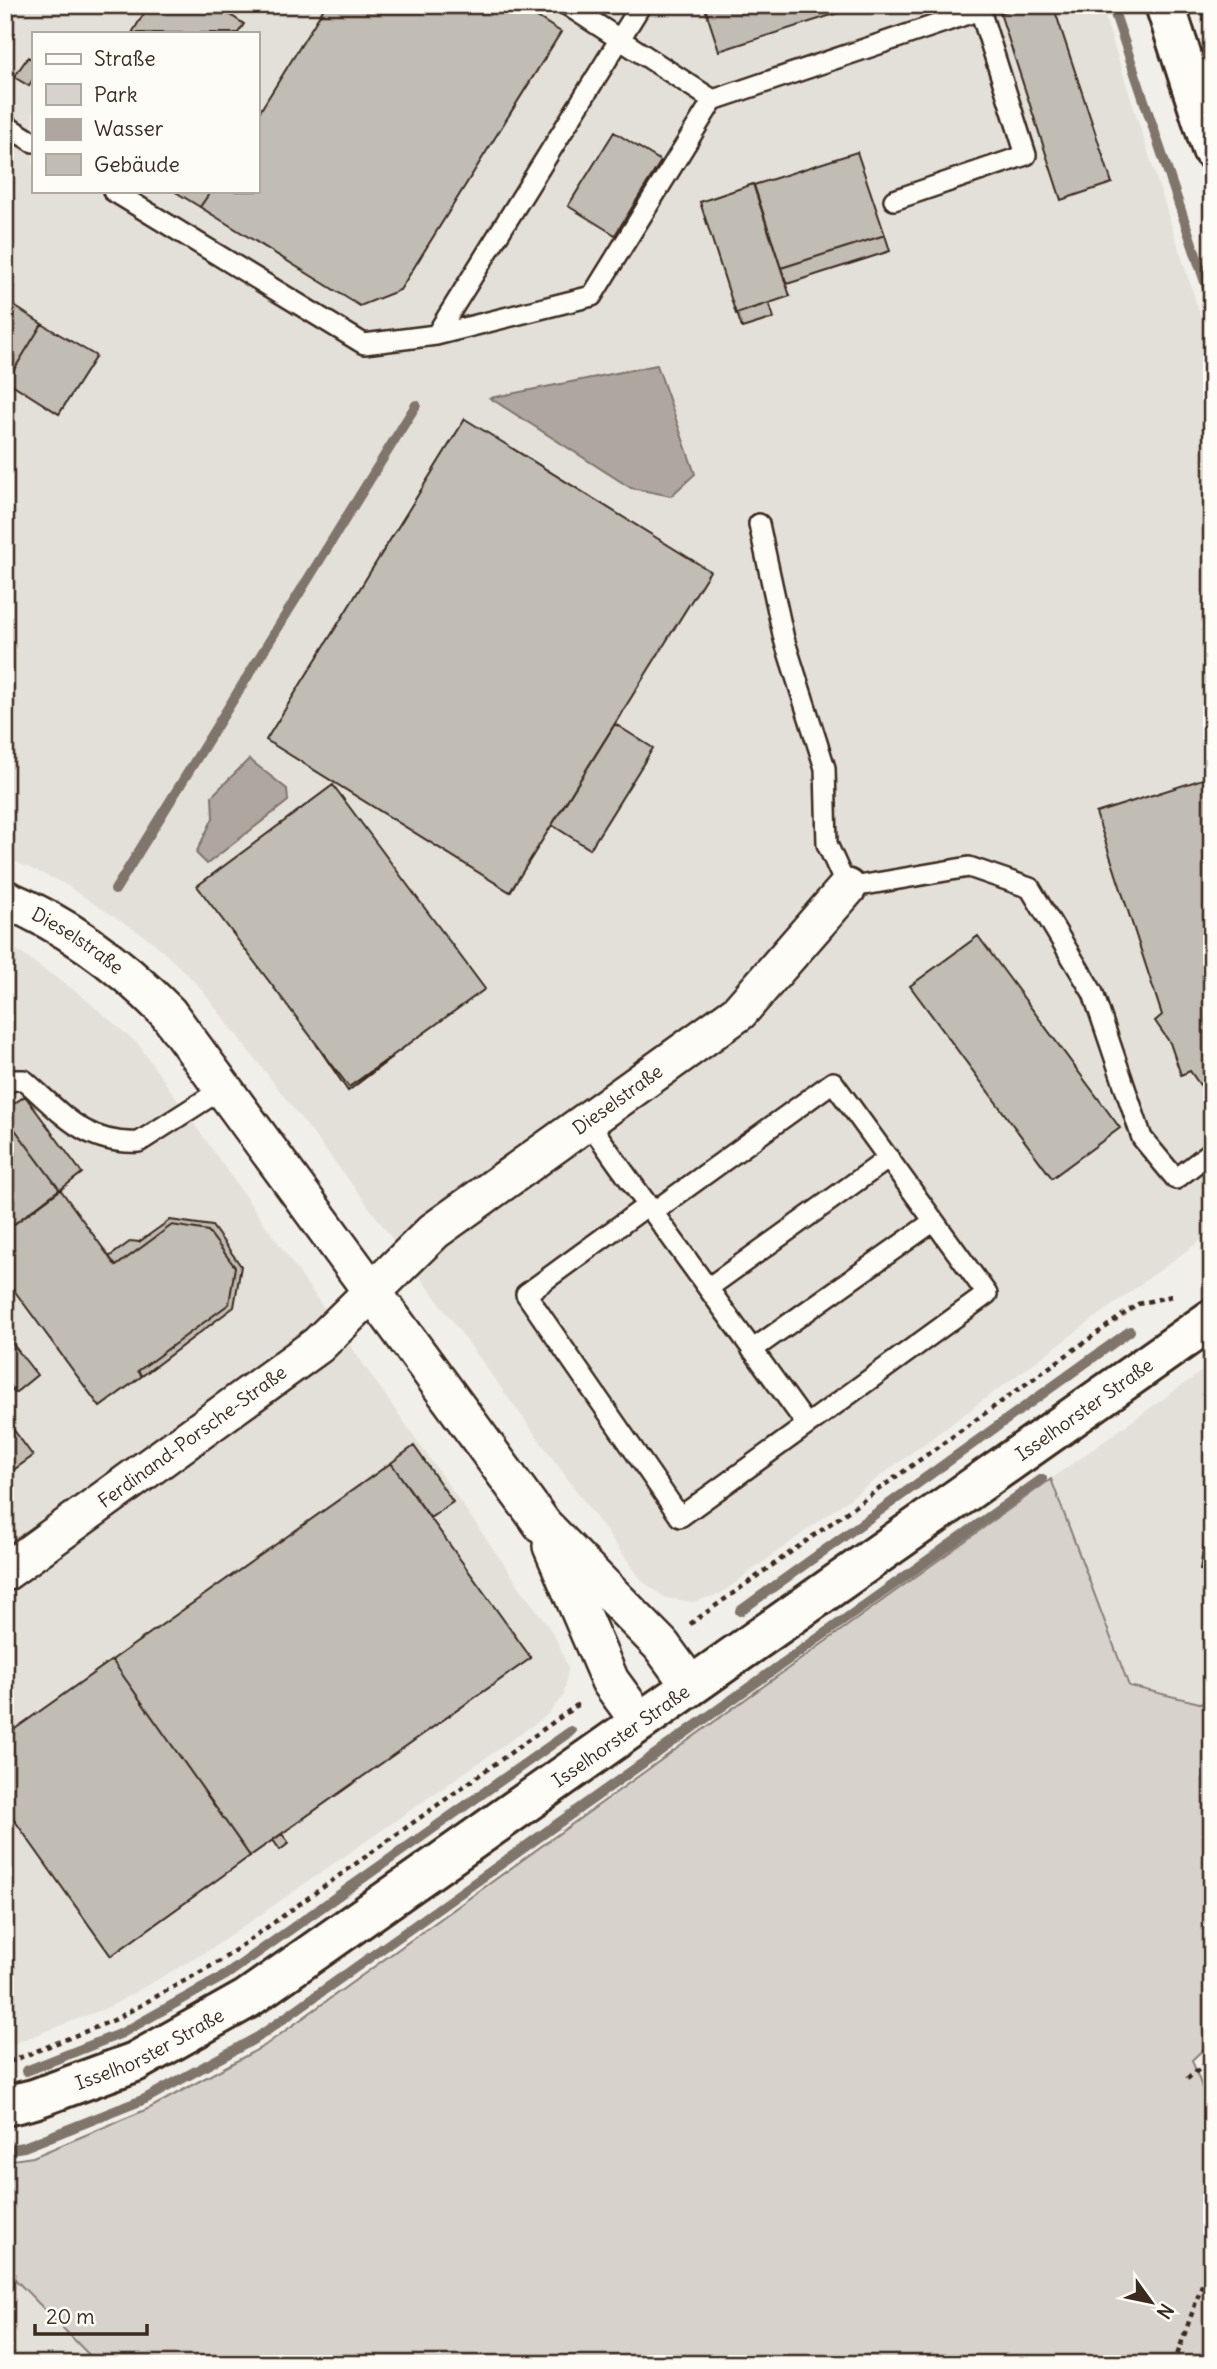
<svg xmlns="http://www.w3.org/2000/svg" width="1217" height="2369" viewBox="0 0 1217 2369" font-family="Delius,sans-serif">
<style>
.built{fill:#e3e0da;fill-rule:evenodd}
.green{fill:#d7d2cc;stroke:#897e75;stroke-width:2}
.water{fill:#aea69f;stroke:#80746b;stroke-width:2}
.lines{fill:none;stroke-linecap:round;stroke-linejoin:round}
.stream{stroke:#80746b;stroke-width:10}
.building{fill:#c1bcb4;stroke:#3b2a1e;stroke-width:2}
.service-casing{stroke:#3b2a1e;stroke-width:24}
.minor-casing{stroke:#3b2a1e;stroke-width:42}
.tertiary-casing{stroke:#3b2a1e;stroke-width:44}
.primary-casing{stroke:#3b2a1e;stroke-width:44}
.path{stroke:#3b2a1e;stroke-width:4.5;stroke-dasharray:5 5;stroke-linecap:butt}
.service{stroke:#fdfcf7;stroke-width:19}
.minor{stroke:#fdfcf7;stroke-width:37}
.tertiary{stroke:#fdfcf7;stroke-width:38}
.primary{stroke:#fdfcf7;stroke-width:38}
.labels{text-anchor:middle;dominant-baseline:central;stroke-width:6;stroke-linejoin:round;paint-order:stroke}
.street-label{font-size:19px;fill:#3b2a1e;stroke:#fdfcf7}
</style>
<rect width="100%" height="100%" fill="#f1efea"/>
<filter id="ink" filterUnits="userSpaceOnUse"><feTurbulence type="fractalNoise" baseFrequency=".0143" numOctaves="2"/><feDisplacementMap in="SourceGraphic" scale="14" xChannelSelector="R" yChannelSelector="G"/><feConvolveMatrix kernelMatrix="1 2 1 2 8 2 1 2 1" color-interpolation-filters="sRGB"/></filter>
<g filter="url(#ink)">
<path class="built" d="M5 5H1101L1212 352V1232L720 1594 693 1602 666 1598 643 1582 361 1196 197 984 152 941 61 882 5 857ZM33 33H257V191H33Z
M5 942 78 993 138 1044 556 1638 568 1668 564 1695 546 1716 211 1949 109 2007 5 2047Z
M1212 1364V1706L1129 1686 1051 1479Z
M5 2269 98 2364H5Z"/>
<path class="green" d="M1051 1479 1129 1686 1212 1706V2041L1192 2060 1207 2101 1212 2098V2364H98L5 2269V2161L33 2157 150 2108 264 2046Z"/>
<path class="water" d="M657 365 695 474 671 496 631 488 490 398Z
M249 759 287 789 288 801 207 864 196 853 213 818 212 796Z"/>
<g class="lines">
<path class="stream" d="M1112 5 1211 300
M115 890 416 405
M740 1611 1130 1331
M26 2071 122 2033 226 1975 571 1731
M5 2150 24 2147 145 2099 258 2037 1042 1479"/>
</g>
<path class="building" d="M149 5H215L244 24 238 33H132Z
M326 5H518L561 32 400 290 360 306 200 207 211 191H257V116Z
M704 5H863L719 51Z
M1025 5H1053L1112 183 1061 200 1000 13Z
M28 57 33 60V79L29 86 14 77Z
M614 132 661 161 615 235 568 206Z
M857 152 885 235 781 268 754 185Z
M753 184 790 296 736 314 700 202Z
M174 191H211L200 207Z
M885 235 890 251 787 284 781 268Z
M5 300 42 324 7 381 5 380Z
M769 303 774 318 742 328 737 313Z
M42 324 96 356 59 414 7 381Z
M465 419 710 571 510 892 266 740Z
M615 724 653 748 590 849 552 825Z
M1212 776V1076L1200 1085 1190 1071 1181 1075 1170 1043 1155 1021 1162 1015 1096 813Z
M333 785 485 989 349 1087 197 886Z
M978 936 1120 1128 1052 1178 910 986Z
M316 1044 349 1087 393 1057 348 1091Z
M25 1096 82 1173 60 1190 5 1116V1110Z
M5 1116 60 1190 5 1231Z
M60 1189 116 1266 172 1225 208 1231 235 1267 229 1304 138 1371 142 1376 100 1407 5 1278V1231Z
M170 1220 212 1226 241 1266 234 1307 142 1376 138 1371 229 1304 235 1267 208 1231 172 1225 116 1266 109 1257 131 1241 139 1242Z
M5 1334 37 1375 15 1393 5 1380Z
M5 1418 33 1456 5 1476Z
M414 1446 453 1502 430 1518 391 1463Z
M391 1463 531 1658 250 1856 112 1660Z
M1205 1537 1212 1538V1572L1200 1570Z
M112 1660 250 1856 111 1956 5 1807V1736Z
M282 1834 289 1843 280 1850 273 1840Z"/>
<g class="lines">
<defs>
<path id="service" d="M567 5 713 100 980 10 1026 155 894 200
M5 125 33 142
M113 191 364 344 436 335 592 296 713 100
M436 335 641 5
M759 524 784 639 825 768 827 844 847 888 969 867 1030 888 1093 993 1142 1138 1176 1179 1212 1151
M5 1085 12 1080H24C62 1113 85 1145 139 1142L222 1089
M587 1120 618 1164 807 1425 987 1294 833 1082 653 1212
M648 1205 526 1294 680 1517 807 1425
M708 1288 889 1158
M752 1350 934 1221"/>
<g id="minor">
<path id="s1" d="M5 899C68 925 121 965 168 1013L543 1525 661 1645 691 1686"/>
<path d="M552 1546 610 1681 640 1722"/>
<path id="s2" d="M5 1572 318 1345 434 1231 739 1012 847 888"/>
</g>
<g id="tertiary">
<path id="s3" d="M5 2106 34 2099 135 2062 247 1999 1212 1319"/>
</g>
<path id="primary" d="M1165 5 1212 150"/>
</defs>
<use href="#service" class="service-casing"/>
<use href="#minor" class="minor-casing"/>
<use href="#tertiary" class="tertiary-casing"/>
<use href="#primary" class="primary-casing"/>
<path class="path" d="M690 1624 1138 1304 1176 1295
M9 2062 114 2020 220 1961 580 1703
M1187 2079 1212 2059
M1174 2364 1209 2265 1212 2244"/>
<use href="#service" class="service"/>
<use href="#minor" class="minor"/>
<use href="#tertiary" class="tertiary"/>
<use href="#primary" class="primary"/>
</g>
</g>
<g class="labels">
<g class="street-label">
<text stroke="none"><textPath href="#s1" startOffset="84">Dieselstraße</textPath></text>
<text stroke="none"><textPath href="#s2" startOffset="775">Dieselstraße</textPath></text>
<text stroke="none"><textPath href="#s3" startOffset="1290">Isselhorster Straße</textPath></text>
<text stroke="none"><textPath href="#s2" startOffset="231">Ferdinand-Porsche-Straße</textPath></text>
<text stroke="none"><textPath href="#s3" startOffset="723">Isselhorster Straße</textPath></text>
<text stroke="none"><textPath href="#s3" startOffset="156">Isselhorster Straße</textPath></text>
</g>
</g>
<rect width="1217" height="2369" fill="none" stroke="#fdfcf7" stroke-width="28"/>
<rect x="14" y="14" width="1189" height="2341" fill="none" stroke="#3b2a1e" stroke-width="2.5" filter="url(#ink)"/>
<rect x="32" y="32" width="228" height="161" fill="#fdfcf7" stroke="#afa8a0" stroke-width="2"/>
<rect x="46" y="54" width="35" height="10" fill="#fdfcf7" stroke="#afa8a0" stroke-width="2"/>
<text x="94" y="66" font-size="21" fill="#3b2a1e">Straße</text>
<rect x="46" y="84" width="35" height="21" fill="#d7d2cc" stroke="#afa8a0" stroke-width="2"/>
<text x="94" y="102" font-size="21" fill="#3b2a1e">Park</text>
<rect x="46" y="119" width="35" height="21" fill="#aea69f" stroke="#afa8a0" stroke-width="2"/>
<text x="94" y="136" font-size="21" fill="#3b2a1e">Wasser</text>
<rect x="46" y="154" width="35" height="21" fill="#c1bcb4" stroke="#afa8a0" stroke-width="2"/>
<text x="94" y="172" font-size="21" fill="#3b2a1e">Gebäude</text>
<g transform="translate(1151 2302) rotate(123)" stroke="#fdfcf7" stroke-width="5" paint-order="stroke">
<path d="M0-5L12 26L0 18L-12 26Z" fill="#3b2a1e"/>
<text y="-10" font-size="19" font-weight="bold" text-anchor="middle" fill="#3b2a1e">N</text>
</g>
<path d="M35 2324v10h112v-10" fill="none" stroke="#3b2a1e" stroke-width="3.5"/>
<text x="46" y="2324" font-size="21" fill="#3b2a1e" stroke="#fdfcf7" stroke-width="5" paint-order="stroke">20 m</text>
</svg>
